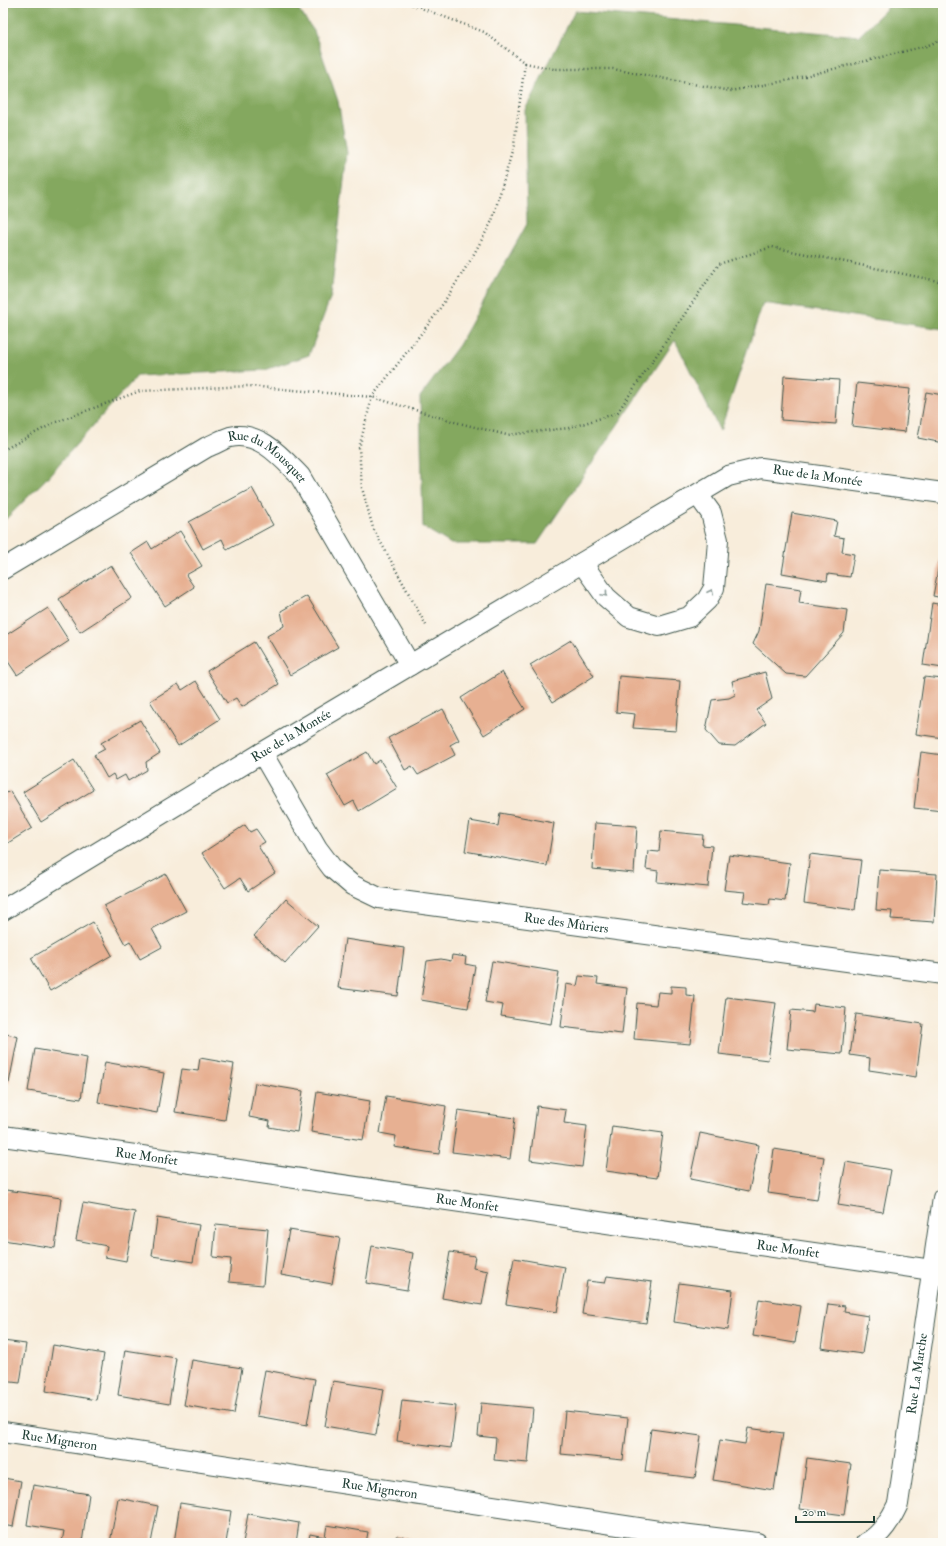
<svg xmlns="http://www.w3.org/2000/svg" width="946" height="1546" viewBox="0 0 946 1546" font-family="'IM FELL Double Pica',serif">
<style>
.forest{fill:#84a85e;stroke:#527249}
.building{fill:#e7b092}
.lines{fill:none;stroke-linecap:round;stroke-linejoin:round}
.minor-casing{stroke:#40574d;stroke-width:22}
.path{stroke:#40574d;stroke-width:2.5;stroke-dasharray:1 3;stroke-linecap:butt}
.minor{stroke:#fff;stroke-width:20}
.oneway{stroke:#8f9e9a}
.labels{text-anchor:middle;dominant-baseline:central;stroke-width:4;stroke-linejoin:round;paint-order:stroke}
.street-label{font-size:13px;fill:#1f3d34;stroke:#fdfcf7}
</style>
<rect width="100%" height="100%" fill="#fdfcf7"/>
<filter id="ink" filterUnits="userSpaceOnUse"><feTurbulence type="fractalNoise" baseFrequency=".025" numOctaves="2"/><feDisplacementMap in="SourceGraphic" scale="8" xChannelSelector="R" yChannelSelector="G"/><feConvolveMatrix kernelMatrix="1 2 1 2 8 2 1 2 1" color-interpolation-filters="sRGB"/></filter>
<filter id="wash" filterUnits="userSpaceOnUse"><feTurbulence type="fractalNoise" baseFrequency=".012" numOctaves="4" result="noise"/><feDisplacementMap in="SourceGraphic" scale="16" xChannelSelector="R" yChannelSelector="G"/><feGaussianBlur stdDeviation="0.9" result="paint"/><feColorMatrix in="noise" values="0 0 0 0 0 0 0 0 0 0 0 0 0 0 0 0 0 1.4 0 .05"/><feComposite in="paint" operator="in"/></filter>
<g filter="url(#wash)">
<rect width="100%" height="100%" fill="#f8eddb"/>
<path class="forest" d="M3 3H294L314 31 338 101 347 153 331 296 309 355 265 370 137 376 44 481 3 522Z
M892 3H943V329L763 303 720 431 675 340 537 544H451L423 527 420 397 459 345 527 224 525 110 575 11 859 36Z"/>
<g id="blocks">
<path class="building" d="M784 376 839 380 836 424 781 420Z
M857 383 910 389 905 432 852 426Z
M926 392 943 395V443L918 438Z
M252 488 273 525 227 550 222 539 203 549 189 522Z
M792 513 837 521 834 536 844 538 842 552 854 554 850 577 828 574 827 581 782 573Z
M180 531 202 566 186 575 194 587 165 606 131 553 148 542 152 549Z
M942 548H943V598L933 596Z
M111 565 132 598 80 632 59 599Z
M766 584 801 589 799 603 847 610 844 633 805 676 786 674 753 644 759 631Z
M307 596 338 647 290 675 267 636 284 626 281 611Z
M932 603 943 605V668L923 665Z
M48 608 69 641 17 675 3 654V637Z
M571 640 594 676 553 702 530 665Z
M254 642 279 684 242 707 236 698 227 703 207 671Z
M502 672 525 709 484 735 461 698Z
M765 672 772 699 756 710 766 723 735 746 719 745 706 730 712 700 729 698 735 695 732 681Z
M619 676 680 681 676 731 633 728 635 714 616 712Z
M924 677 943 679V738L916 734Z
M196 681 220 719 178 746 150 701 178 684 182 690Z
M443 709 459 740 450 745 455 755 418 775 412 766 405 770 388 738Z
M140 720 160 753 146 762 147 770 128 781 125 775 116 780 113 774 107 778 94 755 105 749 101 743Z
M367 752 374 764 380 760 397 788 359 811 354 801 345 806 327 775Z
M921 752 943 755V811L914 808Z
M74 760 93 790 41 822 23 792Z
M10 791 32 828 3 846V795Z
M500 813 554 823 547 866 465 851 470 821 498 826Z
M595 823 637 826 634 873 592 869Z
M245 825 250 832 256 829 265 842 258 846 275 873 248 891 240 878 225 888 202 853Z
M661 831 703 835 702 845 712 846 708 887 657 882 658 871 646 869 648 851 659 852Z
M810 854 861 860 855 910 804 903Z
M729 855 790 863 785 901 770 899 769 905 743 902 745 892 724 890Z
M879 870 937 874 934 922 891 919 892 911 876 910Z
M166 874 186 911 152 929 162 947 140 959 130 941 125 944 104 906Z
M286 899 318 926 285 963 254 936Z
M93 922 112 955 50 991 31 958Z
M345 939 404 948 398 996 338 988Z
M452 955 466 957 465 964 475 966 468 1008 421 1000 427 961 441 959 451 961Z
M492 961 559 972 551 1024 501 1016 503 1005 485 1002Z
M579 976 598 978 597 984 627 988 622 1034 561 1027 566 984 577 986Z
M671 986 686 987V995L695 996 690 1044 634 1039 637 1003 656 1005 658 992 671 993Z
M726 997 776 1003 768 1060 719 1054Z
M814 1004 846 1008 842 1054 787 1049 791 1010 813 1012Z
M856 1014 923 1024 916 1077 869 1070 870 1058 850 1055Z
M3 1033 18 1037 9 1083 3 1081Z
M35 1049 87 1058 81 1099 28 1091Z
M200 1058 234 1064 225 1120 175 1112 182 1069 198 1071Z
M105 1062 164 1073 157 1113 98 1102Z
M255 1083 303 1091 297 1132 269 1127 270 1121 249 1117Z
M317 1092 370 1101 363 1140 311 1132Z
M386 1096 446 1106 439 1154 394 1147 396 1136 380 1133Z
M537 1106 566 1110 564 1123 587 1126 582 1167 530 1160Z
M458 1110 515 1118 510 1159 452 1152Z
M612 1126 663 1133 657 1178 606 1171Z
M700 1133 759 1145 749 1191 690 1179Z
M774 1149 824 1157 817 1200 768 1193Z
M846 1162 891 1170 883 1212 838 1205Z
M6 1190 61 1198 55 1248 3 1240V1209Z
M83 1203 135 1212 126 1261 105 1257 107 1246 76 1240Z
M157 1218 199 1225 193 1262 152 1256Z
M216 1224 268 1229 263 1285 229 1282 231 1259 213 1257Z
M289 1230 340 1238 332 1284 281 1275Z
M372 1246 413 1253 407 1290 366 1283Z
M450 1252 475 1256 473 1268 488 1271 482 1305 442 1298Z
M514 1258 565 1267 557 1312 506 1304Z
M607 1276 652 1282 646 1323 582 1314 587 1281 605 1283Z
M679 1283 733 1290 728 1330 674 1322Z
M759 1299 801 1306 795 1343 753 1336Z
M828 1304 845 1306 844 1312 868 1316 862 1354 821 1348Z
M3 1341 26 1344 20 1383 3 1381Z
M53 1345 104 1354 96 1400 46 1391Z
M125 1350 176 1358 169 1404 118 1395Z
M192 1360 242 1368 234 1414 184 1405Z
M265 1370 315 1379 307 1425 257 1416Z
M333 1381 384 1389 376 1435 325 1426Z
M402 1400 456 1406 451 1448 397 1441Z
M481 1403 533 1408 528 1463 494 1460 496 1438 478 1436Z
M565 1411 628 1418 623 1460 561 1454Z
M748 1428 783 1433 774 1490 713 1480 720 1440 745 1444Z
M651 1429 701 1436 695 1478 645 1472Z
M807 1458 851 1464 844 1515 800 1509Z
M3 1478 21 1481 13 1527 3 1525Z
M33 1485 89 1494 82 1543 62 1542 64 1531 27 1525Z
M118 1498 158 1506 151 1543H110Z
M180 1503 231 1511 226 1543H174Z
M248 1514 299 1523 296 1543H243Z
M327 1525 368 1532 366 1543H308L310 1534 325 1537Z
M396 1536 430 1542V1543H395Z"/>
</g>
</g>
<g filter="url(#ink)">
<use href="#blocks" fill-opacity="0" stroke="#40574d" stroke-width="1"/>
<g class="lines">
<defs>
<g id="minor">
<path d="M582 563 606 597 629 617 659 626 689 617 707 600 714 588 716 566 718 540 711 513 698 495"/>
<path id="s1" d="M3 569 207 447C215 444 223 439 230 437 259 430 282 458 300 476L410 665"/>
<path id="s2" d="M262 753 317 848 332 868 352 885 379 898 943 974"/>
<path id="s3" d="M3 910 262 753 728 476 761 468 943 493"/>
<path id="s4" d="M3 1136 932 1270"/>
<path id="s5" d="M3 1432 665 1532 757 1543"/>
<path id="s6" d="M866 1543C882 1535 891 1519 898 1504L943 1198"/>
</g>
</defs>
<use href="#minor" class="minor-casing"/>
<path class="path" d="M408 3 484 32 525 63 514 145 492 221 470 261 437 313 372 397 359 448 362 488 373 528 427 627
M525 63 554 69H613L730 91 785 81 926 46 943 39
M3 450 56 422 140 391 249 386 372 397 455 422 507 435 569 428 617 413 719 264 772 247 943 282"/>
<use href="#minor" class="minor"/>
</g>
<defs><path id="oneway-chevron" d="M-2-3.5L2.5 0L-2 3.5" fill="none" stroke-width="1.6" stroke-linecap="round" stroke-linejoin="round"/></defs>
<g class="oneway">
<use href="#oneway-chevron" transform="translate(711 592) rotate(-65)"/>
<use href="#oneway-chevron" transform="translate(605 594) rotate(50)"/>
</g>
</g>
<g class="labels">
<g class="street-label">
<text stroke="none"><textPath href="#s1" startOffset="307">Rue du Mousquet</textPath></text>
<text stroke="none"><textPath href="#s3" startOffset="936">Rue de la Montée</textPath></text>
<text stroke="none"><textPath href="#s3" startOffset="337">Rue de la Montée</textPath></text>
<text stroke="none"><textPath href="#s2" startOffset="380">Rue des Mûriers</textPath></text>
<text stroke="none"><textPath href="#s4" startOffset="145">Rue Monfet</textPath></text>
<text stroke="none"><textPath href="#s4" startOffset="469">Rue Monfet</textPath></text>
<text stroke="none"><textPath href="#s4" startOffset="793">Rue Monfet</textPath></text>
<text stroke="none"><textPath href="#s6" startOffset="183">Rue La Marche</textPath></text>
<text stroke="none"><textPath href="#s5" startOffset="57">Rue Migneron</textPath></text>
<text stroke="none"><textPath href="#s5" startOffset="381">Rue Migneron</textPath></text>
</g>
</g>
<rect width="946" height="1546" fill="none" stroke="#fdfcf7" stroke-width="16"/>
<path d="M796 1516v6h78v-6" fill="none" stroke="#1f3d34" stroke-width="2"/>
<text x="802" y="1516" font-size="12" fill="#1f3d34" stroke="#fdfcf7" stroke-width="3" paint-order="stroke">20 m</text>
</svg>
